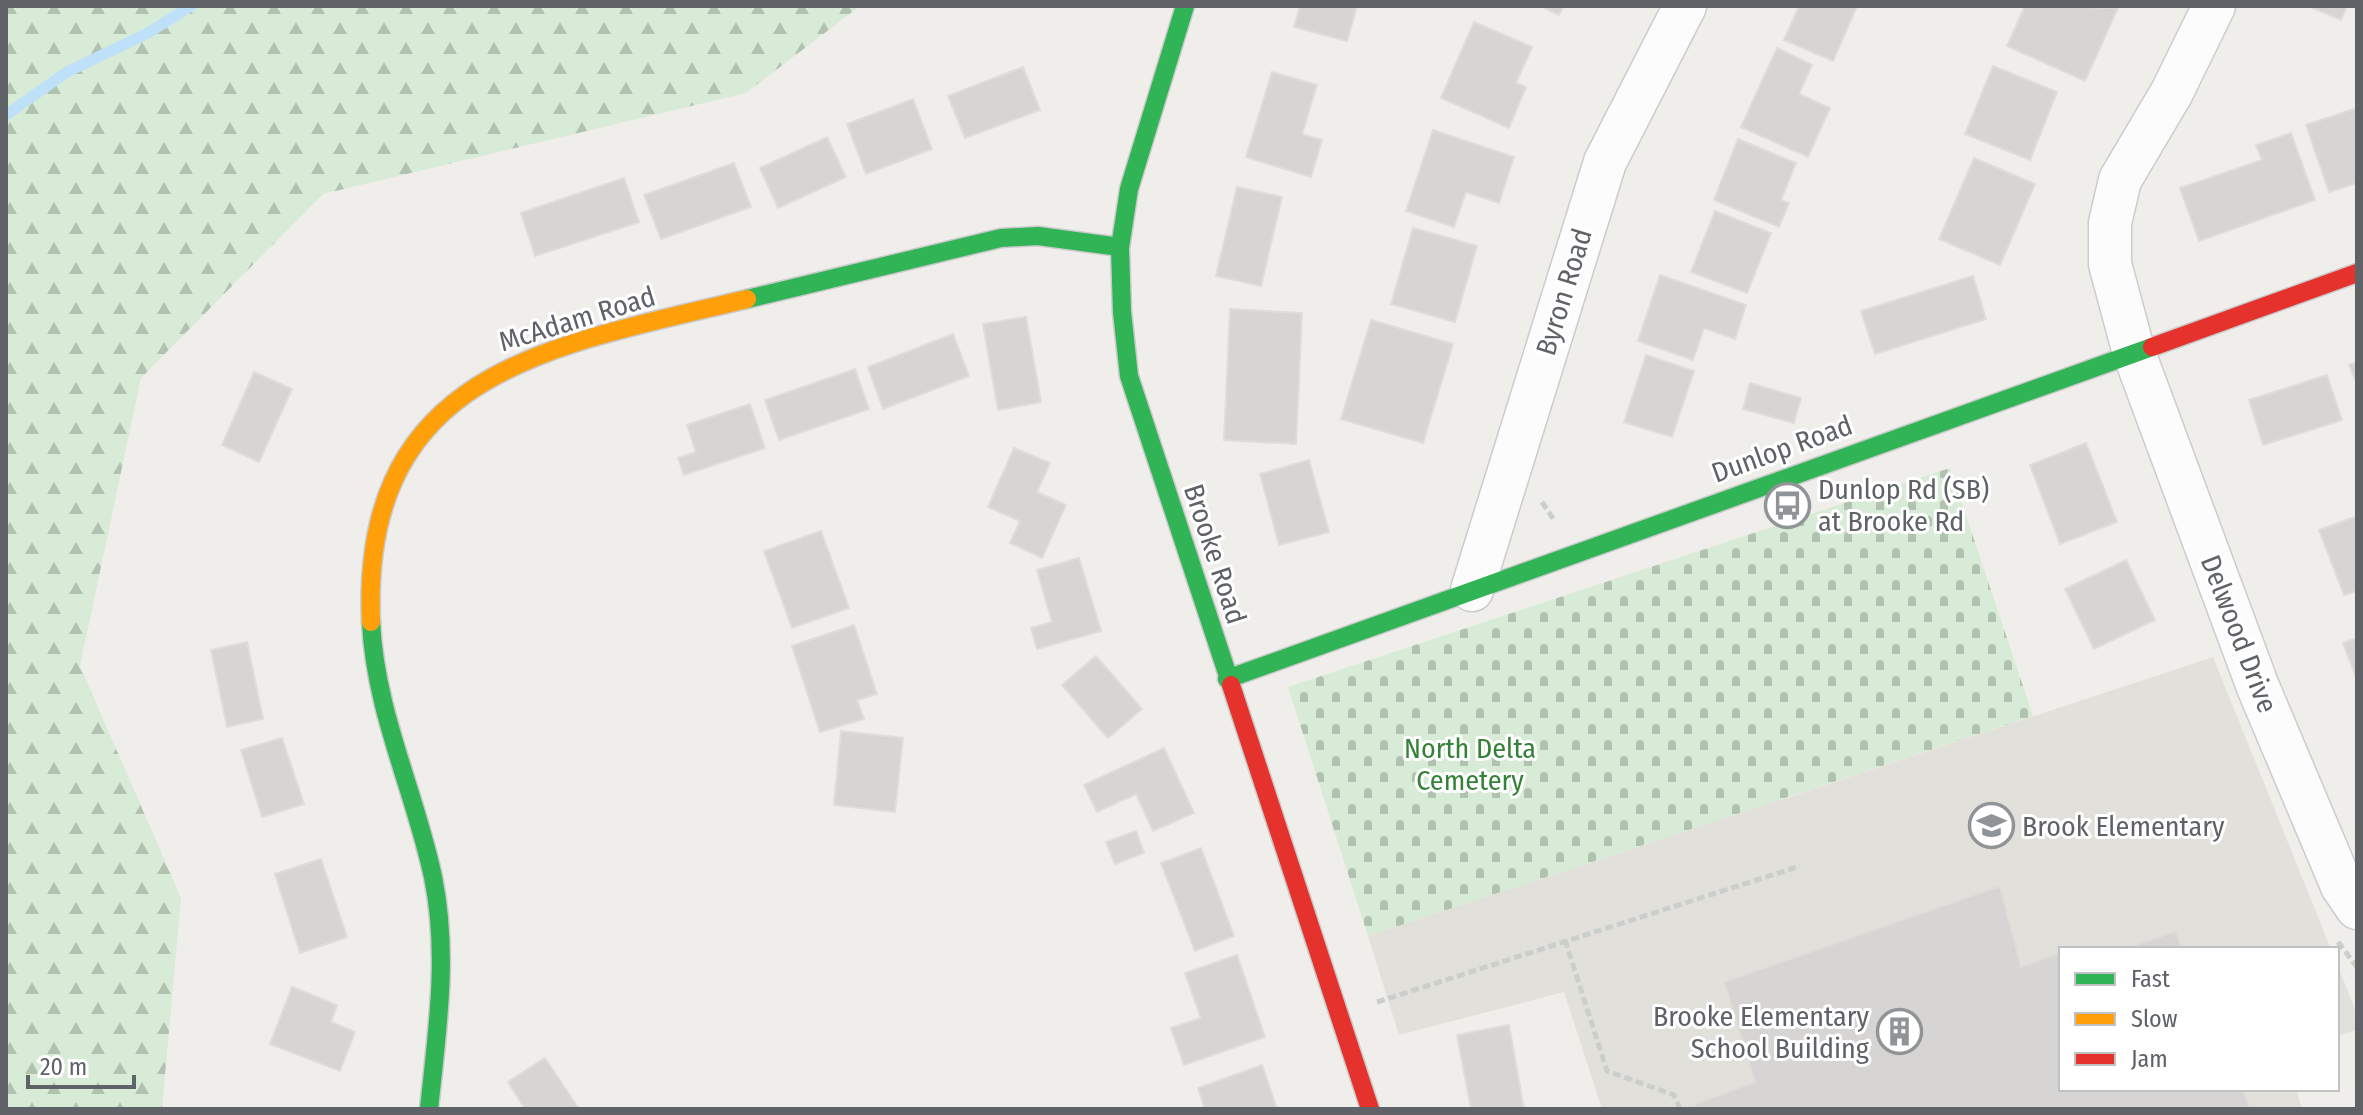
<svg xmlns="http://www.w3.org/2000/svg" width="2363" height="1115" viewBox="0 0 2363 1115" font-family="'Fira Sans Condensed',sans-serif">
<style>
.education{fill:#e2e0da}
.forest{fill:url(#forest-firs)}
.cemetery{fill:url(#cemetery-stones)}
.lines{fill:none;stroke-linecap:round;stroke-linejoin:round}
.stream{stroke:#bfe0f9;stroke-width:11}
.building{fill:#d6d5d3;stroke:#deddd9;stroke-width:2}
.street-casing{stroke:#cbcccc;stroke-width:45}
.fast-casing{stroke:#cacacb;stroke-width:21}
.slow-casing{stroke:#cacacb;stroke-width:21}
.jam-casing{stroke:#cacacb;stroke-width:21}
.path{stroke:#cacfcc;stroke-width:5;stroke-dasharray:8 4;stroke-linecap:butt}
.street{stroke:#fdfcfc;stroke-width:42}
.fast{stroke:#30b455;stroke-width:18}
.slow{stroke:#ff9f0a;stroke-width:18}
.jam{stroke:#e5322d;stroke-width:18}
.labels{text-anchor:middle;dominant-baseline:central;stroke-width:6;stroke-linejoin:round;paint-order:stroke}
.street-label{font-size:28px;fill:#5f6368;stroke:#fff}
.poi-label{font-size:28px;fill:#5f6368;stroke:#fff;text-anchor:start}
.park-label{font-size:28px;fill:#348238;stroke:#fff}
</style>
<defs>
<pattern id="forest-firs" width="22" height="20" patternUnits="userSpaceOnUse" patternTransform="scale(2)"><rect width="22" height="20" fill="#d8ebd6"/><path d="M5 1l3.5 6h-7zM16 11l3.5 6h-7z" fill="#b2c2b1"/></pattern>
<pattern id="cemetery-stones" width="16" height="16" patternUnits="userSpaceOnUse" patternTransform="scale(2)"><rect width="16" height="16" fill="#d8ebd6"/><path d="M2 7V4a2 2 0 0 1 4 0v3zM10 15v-3a2 2 0 0 1 4 0v3z" fill="#b2c2b1"/></pattern>
</defs>
<rect width="100%" height="100%" fill="#efeeea"/>
<path class="education" d="M2213 657 2331 949H2061V1089H2296L2302 1109H1602L1564 992 1399 1035 1368 936Z
M2337 964 2357 1014V1030L2337 1036Z"/>
<path class="forest" d="M6 6H860L746 93 323 194 141 378 80 666 181 898 162 1109H6Z"/>
<path class="cemetery" d="M1950 468 2033 716 1368 936 1288 687Z"/>
<g class="lines">
<path class="stream" d="M6 115 67 72 148 33 191 6"/>
</g>
<path class="building" d="M1300 6H1357L1347 41 1294 27Z
M1541 6H1564L1559 15Z
M1799 6H1857L1833 61 1784 40Z
M2025 6 2118 8 2085 81 2007 46Z
M2308 6H2347L2341 20Z
M1474 22 1532 47 1516 83 1526 87 1509 128 1441 98Z
M1777 48 1812 65 1799 94 1830 108 1808 157 1741 127Z
M1993 66 2057 92 2030 160 1965 134Z
M1023 67 1040 110 965 138 948 96Z
M1272 72 1317 85 1302 134 1322 140 1311 177 1246 157Z
M913 99 932 149 866 174 847 124Z
M2357 108V183L2329 192 2306 125Z
M1433 130 1514 157 1499 203 1466 192 1454 227 1406 211Z
M2291 133 2315 200 2199 241 2180 188 2262 160 2256 145Z
M827 137 846 177 778 208 760 168Z
M1738 139 1796 163 1781 200 1789 203 1779 227 1714 200Z
M1974 158 2035 184 2000 265 1939 239Z
M734 163 751 207 661 239 644 195Z
M624 178 639 222 535 256 521 213Z
M1237 187 1282 197 1261 286 1216 276Z
M1715 211 1771 233 1747 293 1691 272Z
M1413 228 1477 246 1455 322 1391 304Z
M1660 275 1746 305 1735 339 1704 328 1693 360 1638 341Z
M1973 276 1986 319 1875 354 1861 311Z
M1230 309 1302 313 1296 444 1224 440Z
M1026 317 1041 402 998 410 983 324Z
M1371 320 1453 344 1423 443 1341 419Z
M953 334 969 376 883 409 868 367Z
M1646 355 1694 371 1672 437 1624 422Z
M2357 362V385L2349 365Z
M855 369 869 409 779 440 765 400Z
M254 372 292 389 259 462 222 445Z
M2327 375 2342 420 2263 445 2249 400Z
M1750 383 1801 398 1794 423 1743 409Z
M750 404 765 448 684 475 678 458 696 452 687 425Z
M2086 443 2117 522 2060 544 2030 465Z
M1014 448 1050 463 1037 492 1066 505 1042 558 1010 543 1020 521 988 507Z
M1309 460 1329 532 1279 545 1260 474Z
M2357 516V591L2344 595 2319 530Z
M821 531 849 608 792 628 764 551Z
M1079 558 1101 631 1037 649 1031 628 1052 622 1037 570Z
M2126 560 2155 620 2094 649 2065 589Z
M854 625 877 694 857 700 864 719 820 732 792 646Z
M2357 638V680L2343 643Z
M247 642 263 719 227 727 211 650Z
M1096 656 1142 709 1108 738 1062 685Z
M841 731 903 738 895 812 834 805Z
M282 738 304 804 262 817 241 750Z
M1164 748 1194 813 1153 831 1136 794 1097 812 1084 785Z
M1136 831 1144 853 1115 864 1106 842Z
M1201 848 1234 936 1195 951 1161 863Z
M321 859 347 937 300 953 275 874Z
M2000 886 2021 967 2061 952V1089H2243L2250 1109H1697L1695 1104 1755 1082 1724 982Z
M2176 931 2182 949H2124Z
M1237 955 1265 1037 1184 1065 1171 1028 1201 1018 1185 973Z
M292 987 337 1005 331 1022 355 1032 340 1071 270 1044Z
M1509 1025 1524 1109H1471L1457 1035Z
M545 1058 579 1109H525L508 1082Z
M1262 1065 1277 1109H1205L1198 1088Z"/>
<g class="lines">
<defs>
<path id="street" d="M2214 6 2172 92 2120 180 2110 223V264L2134 353 2258 687 2342 886 2357 908
M1472 590 1605 162 1685 6"/>
<path id="fast" d="M1185 6 1129 189 1120 248 1122 312 1129 376 1231 685
M747 299 1001 238 1038 236 1120 247
M371 622C375 711 415 792 433 877 449 954 437 1032 429 1109
M1227 679 2152 347"/>
<path id="slow" d="M371 622C360 369 553 346 747 299"/>
<path id="jam" d="M2152 347 2357 273
M1231 685 1370 1109"/>
</defs>
<use href="#street" class="street-casing"/>
<use href="#fast" class="fast-casing"/>
<use href="#slow" class="slow-casing"/>
<use href="#jam" class="jam-casing"/>
<path class="path" d="M1542 502 1554 520
M1565 940 1607 1071 1674 1095 1680 1109
M2338 942 2357 967
M1377 1002 1800 866"/>
<use href="#street" class="street"/>
<use href="#fast" class="fast"/>
<use href="#slow" class="slow"/>
<use href="#jam" class="jam"/>
</g>
<defs>
<symbol id="bus-ring" viewBox="-11 -11 22 22"><circle r="9.5" fill="#fff" stroke="#919496" stroke-width="1.5"/><path d="M-5-6H5V4H4V6H2V4H-2V6H-4V4H-5ZM-3.5-4V0h7V-4ZM-3.5 1.2v1.5H-2V1.2ZM2 1.2v1.5H3.5V1.2Z" fill="#919496"/></symbol>
<symbol id="school-ring" viewBox="-11 -11 22 22"><circle r="9.5" fill="#fff" stroke="#919496" stroke-width="1.5"/><path d="M0-5L7-2L0 1L-7-2ZM-4 1L0 2.5L4 1V4Q0 6-4 4Z" fill="#919496"/></symbol>
<symbol id="building-ring" viewBox="-11 -11 22 22"><circle r="9.5" fill="#fff" stroke="#919496" stroke-width="1.5"/><path d="M-4-6H4V6H1V3H-1V6H-4ZM-2.5-4.3h1.7v1.8h-1.7ZM.8-4.3h1.7v1.8H.8ZM-2.5-1h1.7V.8h-1.7ZM.8-1h1.7V.8H.8Z" fill="#919496"/></symbol>
</defs>
<g fill-rule="evenodd">
<use href="#bus-ring" x="1762" y="480" width="51" height="51"/>
<use href="#school-ring" x="1966" y="800" width="51" height="51"/>
<use href="#building-ring" x="1874" y="1006" width="51" height="51"/>
</g>
<g class="labels">
<g class="street-label">
<text transform="translate(1564 292) rotate(-73)">Byron Road</text>
<text transform="translate(577 319) rotate(-17)">McAdam Road</text>
<text transform="translate(1782 449) rotate(-20)">Dunlop Road</text>
<text transform="translate(1215 554) rotate(72)">Brooke Road</text>
<text transform="translate(2239 634) rotate(69)">Delwood Drive</text>
</g>
<g class="poi-label">
<text x="1818" y="489">Dunlop Rd (SB)<tspan x="1818" dy="32">at Brooke Rd</tspan></text>
<text x="2022" y="826">Brook Elementary</text>
<text x="1869" y="1016" text-anchor="end">Brooke Elementary<tspan x="1869" dy="32">School Building</tspan></text>
</g>
<g class="park-label">
<text x="1470" y="748">North Delta<tspan x="1470" dy="32">Cemetery</tspan></text>
</g>
</g>
<rect width="2363" height="1115" fill="none" stroke="#5f6368" stroke-width="16"/>
<rect x="2059" y="947" width="280" height="144" fill="#ffffff" stroke="#bfc1c3" stroke-width="2"/>
<rect x="2075" y="973" width="40" height="12" fill="#30b455" stroke="#bfc1c3" stroke-width="2"/>
<text x="2131" y="987" font-size="24" fill="#5f6368">Fast</text>
<rect x="2075" y="1013" width="40" height="12" fill="#ff9f0a" stroke="#bfc1c3" stroke-width="2"/>
<text x="2131" y="1027" font-size="24" fill="#5f6368">Slow</text>
<rect x="2075" y="1053" width="40" height="12" fill="#e5322d" stroke="#bfc1c3" stroke-width="2"/>
<text x="2131" y="1067" font-size="24" fill="#5f6368">Jam</text>
<path d="M28 1075v12h106v-12" fill="none" stroke="#5f6368" stroke-width="4"/>
<text x="40" y="1075" font-size="24" fill="#5f6368" stroke="#ffffff" stroke-width="6" paint-order="stroke">20 m</text>
</svg>
